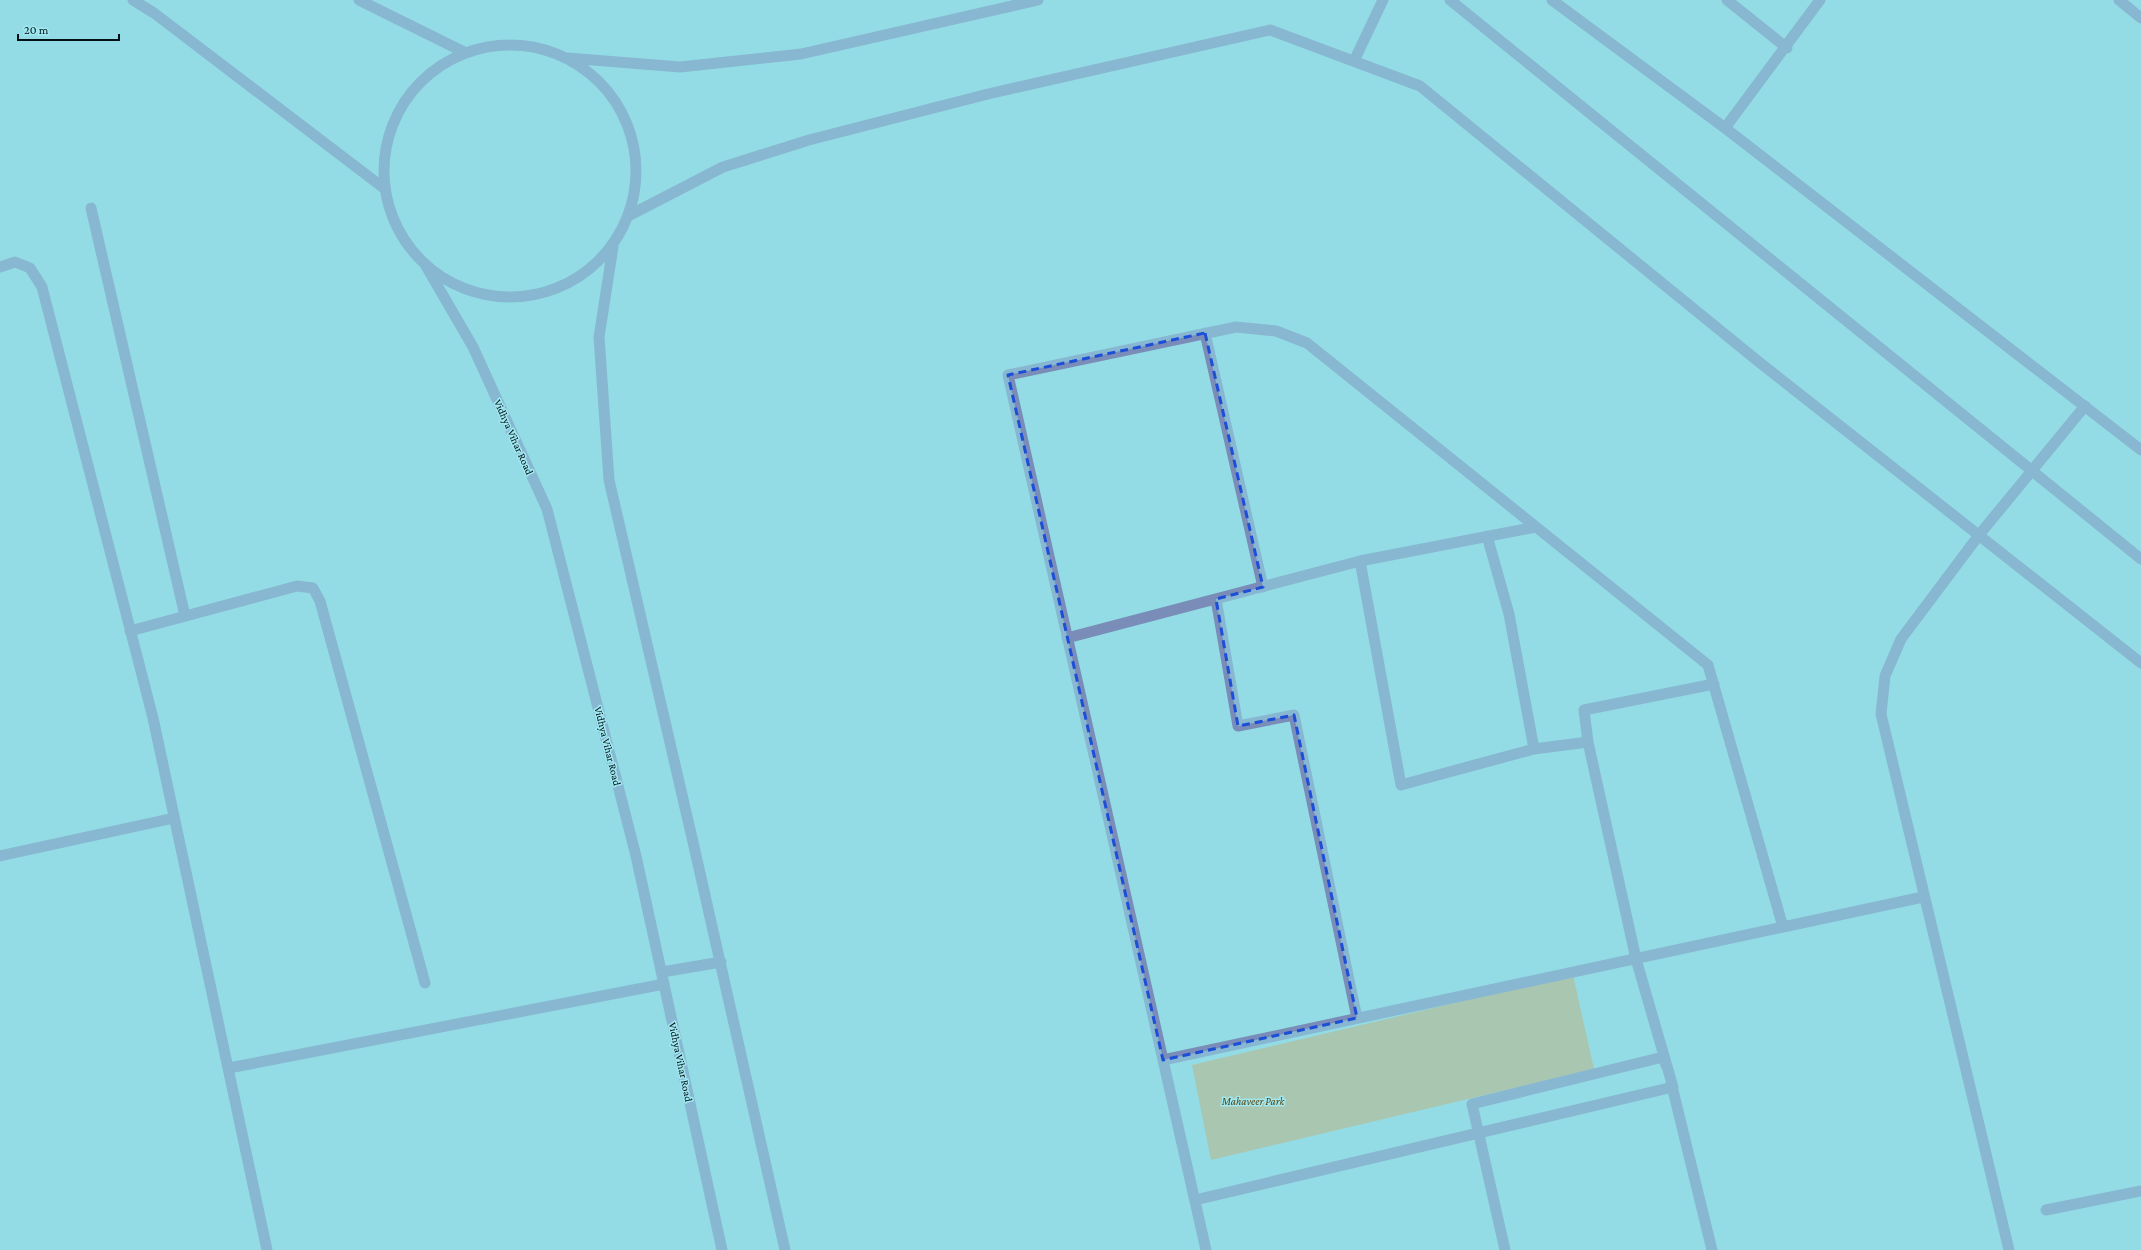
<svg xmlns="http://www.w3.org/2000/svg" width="2141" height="1250" viewBox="0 0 2141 1250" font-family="'Crimson Pro',serif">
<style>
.green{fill:#c4aa71}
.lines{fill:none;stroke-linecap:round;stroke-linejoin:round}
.minor{stroke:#7a8db8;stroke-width:11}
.tertiary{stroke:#7a8db8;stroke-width:11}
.marked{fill:none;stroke:#1d4ed8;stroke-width:3;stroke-dasharray:8 5;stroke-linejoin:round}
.labels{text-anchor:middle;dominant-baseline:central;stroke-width:3;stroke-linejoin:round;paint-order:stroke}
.street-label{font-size:11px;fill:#001215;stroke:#a1e9f2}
.park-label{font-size:11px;font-style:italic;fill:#564109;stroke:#a1e9f2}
</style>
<rect width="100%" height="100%" fill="#94dce5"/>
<path class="green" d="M1573 975 1594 1069 1211 1160 1192 1065Z"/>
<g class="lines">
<path class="minor" d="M1552 0 1725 128 2141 450
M1727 0 1787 48
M2119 0 2141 18
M1354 61 1383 0
M1725 128 1820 0
M91 208 185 616
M0 267 15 262 30 268 42 287 153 718 267 1250
M1205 333 1263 587
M1487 536 1509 614 1534 749
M1360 561 1536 527
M1216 599 1238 726 1294 715 1357 1018
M130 631 297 586 313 588 320 601 425 983
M1067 638 1360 561 1401 785 1534 749 1588 742 1636 959 1673 1087 1195 1200
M1588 742 1584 710 1714 684
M0 856 174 818
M1783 927 1923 897
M1163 1060 1783 927 1708 665 1307 343 1276 331 1236 327 1008 375 1206 1250
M229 1068 664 984
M1671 1082 1712 1250
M2046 1210 2141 1191
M1505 1250 1472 1104 1663 1057 1666 1065"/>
<path class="tertiary" d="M133 0 154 13 385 189
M359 0 464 52
M1450 0 2141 559
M384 171a126 126 0 1 1 252 0a126 126 0 1 1-252 0Z
M568 58 680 67 801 54 1038 0
M630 215 723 167 809 140 988 94 1270 30 1420 86 1759 362 2141 663
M613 247 599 337 609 480 693 842 785 1250
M426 266 473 347 547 509 636 856 722 1250
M662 972 721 962
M2009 1250 1881 714 1885 676 1901 639 1979 535 2085 406"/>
</g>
<path d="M0 0H2141V1250H0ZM1205 333 1263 587 1216 599 1238 726 1294 715 1357 1018 1163 1060 1008 375Z" fill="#94dce5" fill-opacity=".55" fill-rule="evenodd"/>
<path class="marked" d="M1205 333 1263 587 1216 599 1238 726 1294 715 1357 1018 1163 1060 1008 375Z"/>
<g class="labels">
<g class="street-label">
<text transform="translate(514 437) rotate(66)">Vidhya Vihar Road</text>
<text transform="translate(608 746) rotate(76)">Vidhya Vihar Road</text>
<text transform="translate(681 1062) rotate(78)">Vidhya Vihar Road</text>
</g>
<g class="park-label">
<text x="1253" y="1101">Mahaveer Park</text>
</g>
</g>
<path d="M18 34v6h101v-6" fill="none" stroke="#001215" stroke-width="2"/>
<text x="24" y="34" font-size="12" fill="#001215" stroke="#a1e9f2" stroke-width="3" paint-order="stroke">20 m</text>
</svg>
